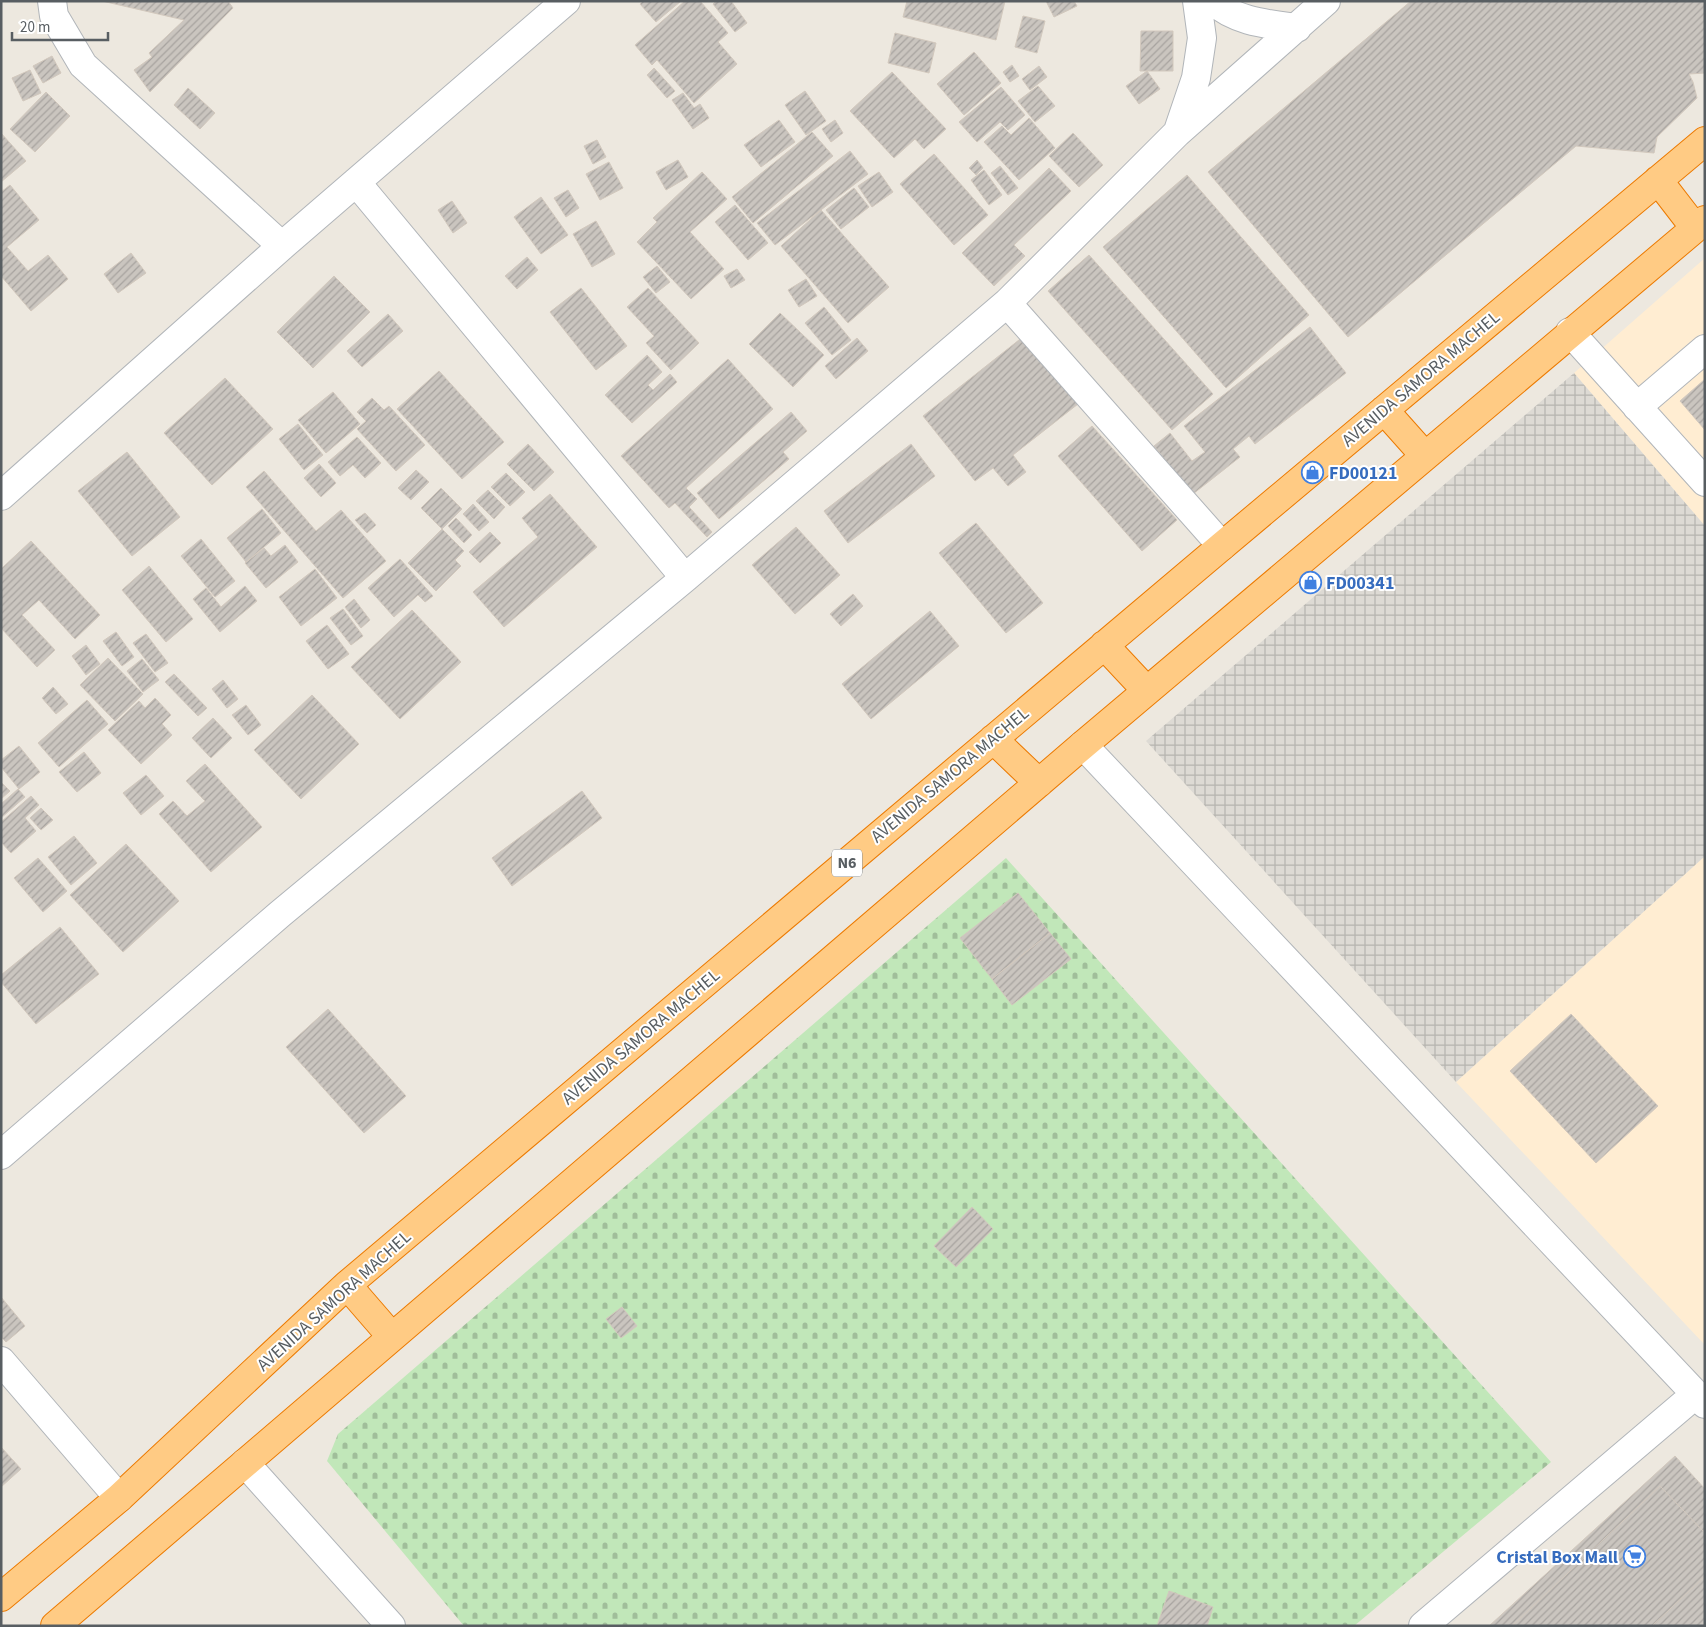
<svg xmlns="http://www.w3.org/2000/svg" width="1706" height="1627" viewBox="0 0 1706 1627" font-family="'Source Sans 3',sans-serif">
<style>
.commercial{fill:#ffedd2}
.industrial{fill:url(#industrial-grid)}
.cemetery{fill:url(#cemetery-stones)}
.building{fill:url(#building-hatch);stroke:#d2c8bd}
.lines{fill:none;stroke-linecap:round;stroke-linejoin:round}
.minor-casing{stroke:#b1b5b9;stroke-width:30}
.highway-casing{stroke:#ec7a00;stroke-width:30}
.minor{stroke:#fff;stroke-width:28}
.highway{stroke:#ffcb84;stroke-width:28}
.labels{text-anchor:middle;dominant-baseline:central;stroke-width:4;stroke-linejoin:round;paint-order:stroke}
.shield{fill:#fff;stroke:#8a8e91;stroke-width:1}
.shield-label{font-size:16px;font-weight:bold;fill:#585e62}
.street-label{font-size:18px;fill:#585e62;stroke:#fff}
.shop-label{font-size:18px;font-weight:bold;fill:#366cbe;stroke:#fff;text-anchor:start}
</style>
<defs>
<pattern id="industrial-grid" width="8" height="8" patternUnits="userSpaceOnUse" patternTransform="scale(1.25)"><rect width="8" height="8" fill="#dddad4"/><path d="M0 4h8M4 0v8" fill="none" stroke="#b6b4af"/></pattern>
<pattern id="cemetery-stones" width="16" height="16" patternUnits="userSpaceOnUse" patternTransform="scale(1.25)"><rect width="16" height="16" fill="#c1e7b9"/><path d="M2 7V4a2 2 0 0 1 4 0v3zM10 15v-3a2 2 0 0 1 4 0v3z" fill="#a0be9a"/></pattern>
<pattern id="building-hatch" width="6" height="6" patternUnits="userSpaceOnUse" patternTransform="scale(1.25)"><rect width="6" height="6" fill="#cac5bf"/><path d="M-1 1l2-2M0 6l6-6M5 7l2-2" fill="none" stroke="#a7a39f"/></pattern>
</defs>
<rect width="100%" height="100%" fill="#ede8df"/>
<path class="commercial" d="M1705 258V526L1574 373Z
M1705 856V1345L1456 1082Z"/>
<path class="industrial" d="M1574 373 1705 526V856L1456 1082 1146 741Z"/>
<path class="cemetery" d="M1006 858 1551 1462 1354 1626H464L327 1461 338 1434Z"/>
<path class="building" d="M102 1H228L233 8 150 92 134 70 152 57 149 53 184 20Z
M643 1H681L656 22 640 4Z
M685 1H700L728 33 718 42 737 64 694 103 657 60 652 65 635 45Z
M716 1H731L747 23 735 32 713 4Z
M907 1H1005L996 40 903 17Z
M1046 1H1074L1077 6 1054 17Z
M1411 1H1705V73L1689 74 1693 82 1697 98 1657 137 1654 153 1576 146 1348 337 1208 172Z
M1023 16 1045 21 1037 53 1015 47Z
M1141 31H1173V71H1140Z
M895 33 936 43 929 73 888 63Z
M974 52 1001 83 964 115 937 84Z
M52 56 61 73 43 83 33 66Z
M1012 65 1019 76 1010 82 1003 72Z
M1039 66 1047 77 1030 90 1022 79Z
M654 68 675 91 667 98 647 75Z
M30 70 41 93 23 101 12 78Z
M1147 71 1160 89 1139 104 1126 86Z
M892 72 946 129 924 149 915 139 894 158 850 111Z
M1038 86 1055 106 1035 122 1018 101Z
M1001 87 1025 115 1008 130 1000 122 977 142 959 122Z
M188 88 215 113 200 129 174 105Z
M805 91 826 121 806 135 785 105Z
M46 92 70 116 35 152 10 129Z
M683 93 694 108 700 104 709 118 693 129 672 100Z
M1029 118 1055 148 1019 180 984 142 1002 126 1011 135Z
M779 120 795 142 761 167 744 145Z
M835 120 843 133 831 142 822 129Z
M812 132 833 156 753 223 732 197Z
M1 133 26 161 1 182Z
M1073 133 1103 165 1079 187 1049 156Z
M597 140 606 157 593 164 584 146Z
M850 151 868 174 775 245 757 223Z
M934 154 988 215 954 245 900 184Z
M678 160 688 177 666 190 656 172Z
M977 160 983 168 976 175 969 168Z
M609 162 623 188 600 200 586 174Z
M1000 166 1018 188 1008 195 991 173Z
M1049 168 1071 191 1014 245 1025 256 994 286 962 253Z
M984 170 1002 195 989 205 971 180Z
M702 172 727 199 690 232 724 269 691 299 637 242 657 222 653 218Z
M879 172 893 192 872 207 858 186Z
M1187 175 1309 315 1226 388 1103 247Z
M10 185 39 220 7 247 28 271 48 255 68 279 31 311 1 276V192Z
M854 188 869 207 841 229 826 210Z
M568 190 579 208 566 217 554 198Z
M541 197 568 235 541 254 514 217Z
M452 201 467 223 453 233 438 210Z
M735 205 768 243 748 260 715 222Z
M821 210 889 287 848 323 781 246Z
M596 221 615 254 592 267 573 234Z
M131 253 146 273 118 293 104 274Z
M1089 255 1213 394 1172 430 1048 291Z
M527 257 538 270 517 289 505 276Z
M657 266 670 282 656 293 643 277Z
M737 269 745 280 731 288 724 276Z
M334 276 370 312 313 368 277 332Z
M806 279 817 296 799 307 788 290Z
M581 288 627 346 596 370 550 312Z
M648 288 699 343 671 370 646 343 654 336 627 307Z
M824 307 851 340 832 355 805 323Z
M780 313 824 355 793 387 749 344Z
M388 314 403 331 362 367 347 351Z
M1310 327 1346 373 1255 444 1249 436 1233 449 1240 457 1193 494 1154 446 1170 433 1192 461 1205 452 1184 426Z
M1024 336 1078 404 1013 455 1026 472 1008 486 993 468 975 481 923 416Z
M857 338 868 351 836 379 825 366Z
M647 355 662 372 648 385 653 390 670 374 677 382 632 423 605 395Z
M728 359 773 409 686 488 697 499 689 507 712 532 707 537 675 503 669 508 621 456Z
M439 371 504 442 462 479 397 409Z
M225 378 273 429 212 485 164 433Z
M1705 379V430L1680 401Z
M333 392 360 424 326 453 298 420Z
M372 398 384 410 389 406 425 445 396 471 357 429 366 421 357 412Z
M791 412 807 431 783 452 789 459 719 519 697 493Z
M298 424 323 455 304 470 279 439Z
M1092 426 1177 520 1142 551 1058 456Z
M357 437 381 463 365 478 353 465 340 476 328 462Z
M528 444 554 472 534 491 507 464Z
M911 444 935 476 848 543 824 511Z
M127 452 180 517 132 556 78 491Z
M319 464 336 483 321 497 304 478Z
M416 470 429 482 411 500 398 488Z
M264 471 316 531 341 510 386 561 343 598 246 487Z
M506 473 525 492 510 506 491 487Z
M441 488 462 509 442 529 421 508Z
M488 490 505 507 494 519 476 501Z
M550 494 597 547 504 627 473 592 538 537 522 518Z
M473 504 489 522 479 531 463 514Z
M262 509 281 533 246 562 227 538Z
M365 513 376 525 367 533 355 520Z
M456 518 472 535 464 543 448 526Z
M976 523 1043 603 1006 633 939 553Z
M796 527 840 575 795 614 752 565Z
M442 529 464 551 455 560 461 566 436 591 408 563Z
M490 532 501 543 480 563 469 552Z
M201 539 235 581 215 597 181 556Z
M31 541 100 615 75 639 39 600 22 615 55 650 37 667 1 628V569Z
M285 545 298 562 266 588 245 563 264 548 271 556Z
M400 559 433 596 425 602 418 595 394 617 368 588Z
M149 566 193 619 166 642 122 590Z
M315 569 337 598 301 626 279 597Z
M245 586 257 601 220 632 193 599 206 588 221 607Z
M853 594 863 606 841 626 830 614Z
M354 599 370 620 361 628 345 607Z
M343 609 363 636 351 645 330 618Z
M412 610 461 662 400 719 351 667Z
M930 611 959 646 871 719 842 684Z
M327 625 349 654 328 669 306 641Z
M116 632 134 657 122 666 103 641Z
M146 634 168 663 155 672 133 643Z
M86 645 100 664 86 675 72 656Z
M108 658 143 694 115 721 80 685Z
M142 659 159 680 143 692 127 671Z
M174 674 207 708 198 716 165 682Z
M223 680 238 699 227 708 212 689Z
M53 687 68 704 56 714 42 698Z
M312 695 359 744 301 799 254 750Z
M155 698 171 715 162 724 172 735 141 764 108 730 139 701 145 708Z
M87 700 108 724 59 767 38 743Z
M246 705 261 725 248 735 232 715Z
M213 718 232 738 211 758 192 738Z
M19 746 40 772 19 789 1 767V760Z
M84 752 101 773 77 792 59 772Z
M205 764 262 827 211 872 159 814 173 801 187 816 205 801 186 781Z
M146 775 164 796 141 815 123 793Z
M1 782 10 791 1 799Z
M18 789 25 797 1 818V804Z
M582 791 602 818 512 886 492 858Z
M31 796 39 805 25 818 36 831 11 853 1 842V822Z
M41 808 53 820 41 830 30 818Z
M74 836 97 863 71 885 48 857Z
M126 844 179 901 123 952 70 895Z
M38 858 67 891 43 912 14 878Z
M1018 893 1050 933 992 979 960 938Z
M60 927 99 974 36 1024 1 982V975Z
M1050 933 1071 959 1012 1005 992 979Z
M328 1009 406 1096 364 1133 286 1047Z
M1571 1014 1658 1106 1596 1163 1510 1071Z
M972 1207 993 1229 956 1267 934 1246Z
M1 1297 25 1326 6 1342 1 1337Z
M622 1307 637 1326 621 1338 606 1319Z
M1 1447 21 1469 1 1487Z
M1675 1456 1705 1489V1626H1489Z
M1660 1486 1705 1533V1576L1652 1626H1512Z
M1169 1591 1213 1607 1207 1626H1157Z"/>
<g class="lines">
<defs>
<path id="minor" d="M52 1 54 16 83 65 282 246
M1213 1C1236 22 1267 24 1297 28
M1178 131 1196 78 1202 38 1197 1
M356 182 685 578
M1007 303 1222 546
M1570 332 1705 482
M1637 407 1705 349
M1 496 282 246 566 1
M1083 745 1705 1404
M1 1155 280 914 685 578 1007 303 1177 133 1326 1
M1 1361 119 1498
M245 1463 391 1626
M1423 1626 1696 1394"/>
<path id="highway" d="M1658 180 1695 228
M1384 410 1425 456
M1104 645 1147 691
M993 739 1039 783
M347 1285 392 1337
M1 1597 119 1498 347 1285 1222 546 1705 141
M55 1626 1083 745 1705 220"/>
</defs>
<use href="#minor" class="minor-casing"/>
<use href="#highway" class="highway-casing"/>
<use href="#minor" class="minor"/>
<use href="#highway" class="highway"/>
</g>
<defs>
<symbol id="shop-ring" viewBox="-11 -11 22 22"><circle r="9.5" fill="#fff" stroke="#3f7fe0" stroke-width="1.5"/><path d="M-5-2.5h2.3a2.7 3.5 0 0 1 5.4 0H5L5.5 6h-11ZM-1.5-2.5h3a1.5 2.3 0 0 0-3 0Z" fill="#3f7fe0"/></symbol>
<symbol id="supermarket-ring" viewBox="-11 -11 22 22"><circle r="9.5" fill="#fff" stroke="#3f7fe0" stroke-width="1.5"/><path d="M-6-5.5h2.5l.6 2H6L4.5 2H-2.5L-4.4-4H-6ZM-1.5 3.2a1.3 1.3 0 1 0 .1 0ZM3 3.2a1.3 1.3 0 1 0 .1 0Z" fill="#3f7fe0"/></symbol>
</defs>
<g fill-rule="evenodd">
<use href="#shop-ring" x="1300" y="460" width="25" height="25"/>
<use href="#shop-ring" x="1298" y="570" width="25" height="25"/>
<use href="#supermarket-ring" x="1622" y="1544" width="25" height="25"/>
</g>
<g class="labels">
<rect class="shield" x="832" y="849.5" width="30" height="27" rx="4"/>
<g class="shield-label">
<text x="847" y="863">N6</text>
</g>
<g class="street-label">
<text transform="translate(1421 379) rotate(-40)">AVENIDA SAMORA MACHEL</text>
<text transform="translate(950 775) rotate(-40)">AVENIDA SAMORA MACHEL</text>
<text transform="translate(641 1037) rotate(-40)">AVENIDA SAMORA MACHEL</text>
<text transform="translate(334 1301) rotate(-42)">AVENIDA SAMORA MACHEL</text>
</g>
<g class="shop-label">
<text x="1329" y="473">FD00121</text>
<text x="1326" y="583">FD00341</text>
<text x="1618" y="1557" text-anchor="end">Cristal Box Mall</text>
</g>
</g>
<rect width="1706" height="1627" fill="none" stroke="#585e62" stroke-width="5"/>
<path d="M12 32v8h96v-8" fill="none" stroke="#585e62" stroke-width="2.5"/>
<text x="20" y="32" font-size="15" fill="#585e62" stroke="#ffffff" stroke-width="4" paint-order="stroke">20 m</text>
</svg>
